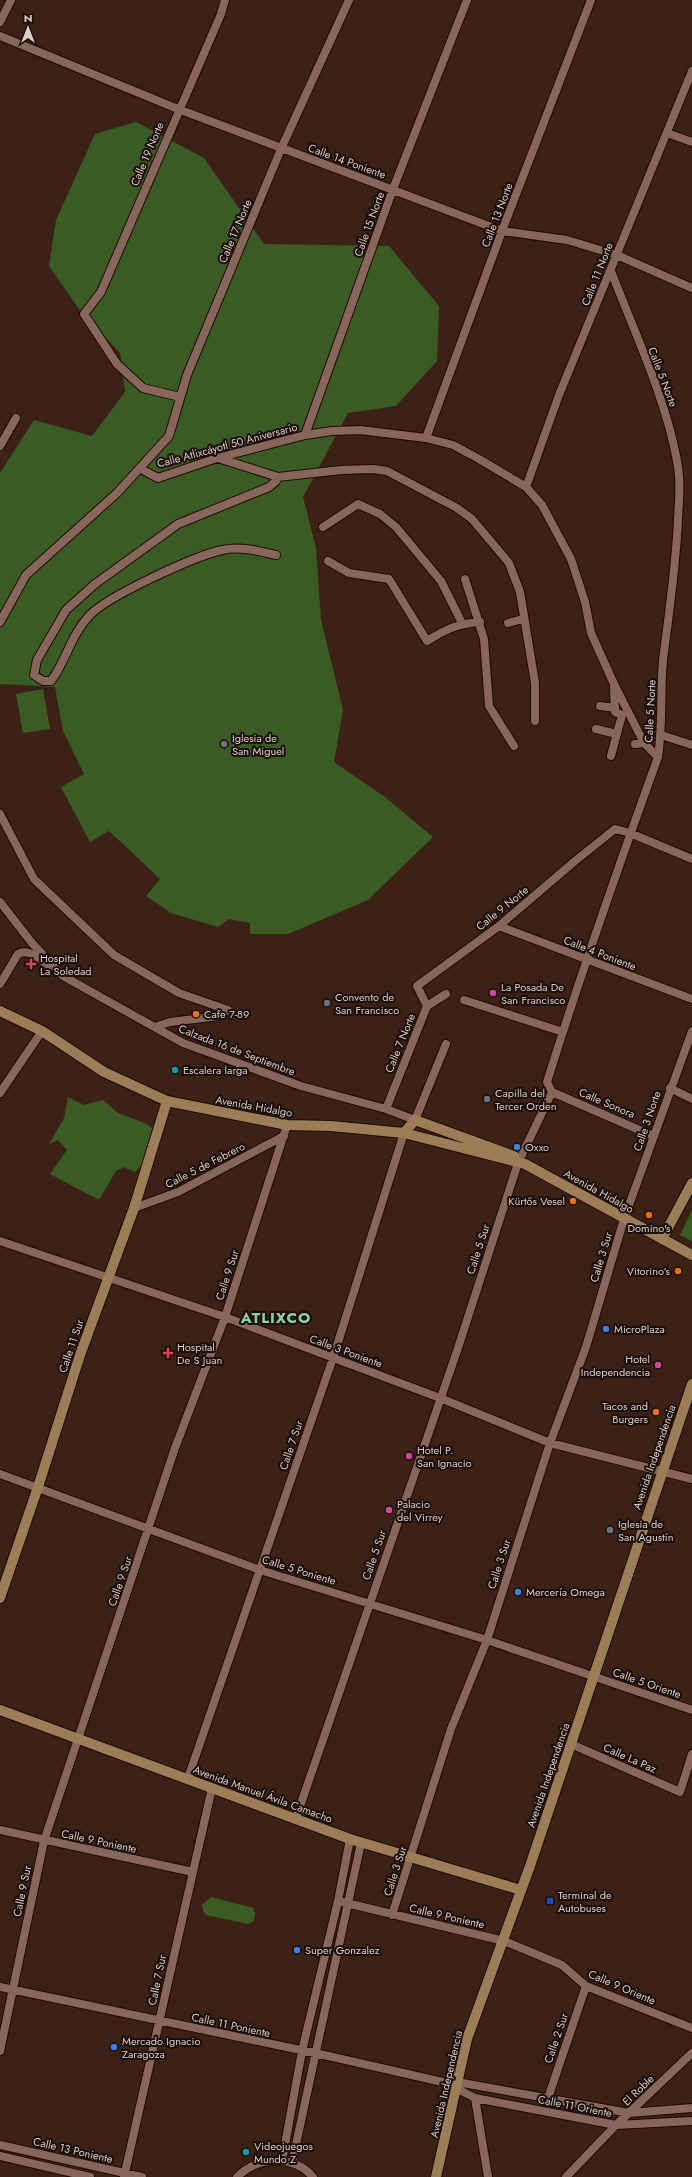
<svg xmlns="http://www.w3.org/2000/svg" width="692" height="2177" viewBox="0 0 692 2177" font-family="Jost,sans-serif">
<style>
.green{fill:#3b5b25}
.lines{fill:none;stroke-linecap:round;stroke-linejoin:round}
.street-casing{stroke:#210902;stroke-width:10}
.secondary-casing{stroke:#210902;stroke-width:12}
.street{stroke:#87675b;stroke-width:8}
.secondary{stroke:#9b7d58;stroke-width:10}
.worship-dot{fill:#6b7280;stroke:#1a0e0a;stroke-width:1.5}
.health-dot{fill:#e0444e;stroke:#1a0e0a;stroke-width:1.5}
.hotel-dot{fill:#d1479c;stroke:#1a0e0a;stroke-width:1.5}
.food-dot{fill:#e8710a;stroke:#1a0e0a;stroke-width:1.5}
.culture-dot{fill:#0f9aa8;stroke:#1a0e0a;stroke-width:1.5}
.shop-dot{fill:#3f7fe0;stroke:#1a0e0a;stroke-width:1.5}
.transit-dot{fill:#1a4fb4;stroke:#1a0e0a;stroke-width:1.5}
.labels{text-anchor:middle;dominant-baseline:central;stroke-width:4;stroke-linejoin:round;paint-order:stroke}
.street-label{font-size:11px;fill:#dfcdc6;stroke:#1a0e0a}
.poi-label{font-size:11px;fill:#dfcdc6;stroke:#1a0e0a;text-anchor:start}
.district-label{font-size:15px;font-weight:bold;letter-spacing:1px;fill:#8cd19e;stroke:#1a0e0a}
</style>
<rect width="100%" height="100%" fill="#3c2117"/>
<path class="green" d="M136 122 204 158 264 244 389 246 439 306 437 361 396 406 348 413 303 497 316 548 321 620 343 710 334 762 385 797 433 837 368 900 288 934H250V923L229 919 218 927 171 913 146 896 160 879 109 831 90 842 61 787 84 774 63 731 55 687 0 684V473L34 420 92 436 125 392 120 353 79 309 49 266 56 220 95 134Z
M43 689 50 729 23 733 16 694Z
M68 1097 84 1105 103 1100 118 1113 147 1124 155 1131 142 1165 135 1172 124 1167 116 1171 99 1200 50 1174 67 1150 58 1140 49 1144 64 1118Z
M692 1210V1241L680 1235Z
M211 1897 253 1908 255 1913 254 1921 248 1924 206 1915 203 1911 202 1905Z"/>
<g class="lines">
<defs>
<path id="street" d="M0 22 11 0
M0 36 178 109 502 231 567 240 617 255 692 288
M667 133 692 142
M180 397 143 388 117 364 84 314 101 292 221 14 225 0
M305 435 393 189 467 0
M426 438 502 231 591 0
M0 446 16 418
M218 458 278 477
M141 469 158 478 217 458 305 435 332 431 360 430 426 438 453 445 479 459 526 487 542 505 571 559 585 602 591 633 614 684 644 743 658 757
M278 477 341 470 373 469 387 471 457 508 472 519 509 563 520 592 535 683V721
M526 487 559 395 692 71
M323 527 358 504 380 514 396 527 441 581 462 623
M276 555C259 551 240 546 222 550 195 556 107 596 89 616 71 635 66 661 51 681H43L34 675 37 660 66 610 95 584 178 524 269 487 276 481 278 477
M328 561 349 573 389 579 427 641C446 629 457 624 480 622
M465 579 484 639 489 706 514 746
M0 622 26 575 117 493 169 436 187 375 281 149 349 0
M508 623 523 619
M600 706 615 708
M596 729 617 734
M661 735 692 745
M635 744 644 743
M611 756 622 715 615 712 614 687
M0 814 34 879 114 955 179 993 228 1010 219 1016 170 1022 155 1027
M0 902 32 943 63 976 183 1043 301 1086 386 1109 415 1120 446 1044
M499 926 692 999
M0 984 18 954C29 948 39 959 48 965
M464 1000 563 1032
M427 1006 417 986 499 926 575 861 615 829 630 833 692 859
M670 1088 692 1099
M552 1092 653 1136
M0 1093 42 1031
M386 1109 427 1006 446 994
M134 1208 178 1192 284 1136
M0 1241 225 1317 440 1398 550 1443 692 1479
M0 1474 260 1570 487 1640 692 1710
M571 1744 680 1792 692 1754
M188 1778 333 1358 404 1133
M296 1818 457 1351 518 1163 552 1092 547 1082C581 973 619 865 658 757 663 724 660 692 663 660 669 613 676 566 678 519 679 500 681 480 677 461 666 399 634 331 611 271
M0 1830 193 1872
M338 1901 504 1941 562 1965 586 1986 692 2028
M392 1915 451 1729 487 1640 550 1443 586 1347 624 1219 692 1031
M0 1987 315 2053 447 2083 457 2082 629 2113 692 2108
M0 2051 44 1841 175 1448 225 1317 287 1125
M452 2086 475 2098 616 2125 692 2121
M475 2098 488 2177
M548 2098 586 1986
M0 2145 142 2177
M0 2156 90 2177
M282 2161 302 2051 338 1901 350 1839
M292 2163 361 1843
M124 2177 212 1788
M237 2177C257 2157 293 2154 313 2177
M566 2177 616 2125 692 2053"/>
<path id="secondary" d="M0 1011 42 1031 104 1072 167 1101 287 1125 331 1126 404 1133 525 1164 692 1255
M404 1133 415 1120 514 1156
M662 1239 692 1183
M0 1598 38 1487 80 1355 134 1208 167 1101
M0 1710 350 1839 521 1890
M436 2177 467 2039 530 1866 692 1384"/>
</defs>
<use href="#street" class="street-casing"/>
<use href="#secondary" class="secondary-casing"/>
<use href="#street" class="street"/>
<use href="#secondary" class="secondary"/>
</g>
<g class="worship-dot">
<circle cx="224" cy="744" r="4"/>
<circle cx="327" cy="1003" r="4"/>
<circle cx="487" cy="1099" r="4"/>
<circle cx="610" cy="1530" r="4"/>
</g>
<g class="health-dot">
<path d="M29 958h4v4h4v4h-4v4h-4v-4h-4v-4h4z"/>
<path d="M166 1347h4v4h4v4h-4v4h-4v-4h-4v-4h4z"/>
</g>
<g class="hotel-dot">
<circle cx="493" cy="993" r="4"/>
<circle cx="658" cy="1365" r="4"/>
<circle cx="409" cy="1456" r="4"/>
<circle cx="389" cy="1510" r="4"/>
</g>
<g class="food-dot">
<circle cx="196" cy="1014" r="4"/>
<circle cx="573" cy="1201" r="4"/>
<circle cx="649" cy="1215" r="4"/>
<circle cx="678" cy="1271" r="4"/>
<circle cx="656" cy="1412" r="4"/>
</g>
<g class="culture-dot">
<circle cx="175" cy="1070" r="4"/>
<circle cx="246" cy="2152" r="4"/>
</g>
<g class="shop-dot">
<circle cx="517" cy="1147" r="4"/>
<circle cx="606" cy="1329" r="4"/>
<circle cx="518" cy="1592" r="4"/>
<circle cx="297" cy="1950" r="4"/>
<circle cx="114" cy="2047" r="4"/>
</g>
<rect class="transit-dot" x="546" y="1897" width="8" height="8" rx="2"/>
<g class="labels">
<g class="street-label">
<text transform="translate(147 154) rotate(-67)">Calle 19 Norte</text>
<text transform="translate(347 161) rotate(20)">Calle 14 Poniente</text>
<text transform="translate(497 215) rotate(-69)">Calle 13 Norte</text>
<text transform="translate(369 224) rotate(-70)">Calle 15 Norte</text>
<text transform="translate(235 231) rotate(-67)">Calle 17 Norte</text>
<text transform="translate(597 274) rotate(-68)">Calle 11 Norte</text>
<text transform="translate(663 377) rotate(69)">Calle 5 Norte</text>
<text transform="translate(227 445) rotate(-15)">Calle Atlixcáyotl 50 Aniversario</text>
<text transform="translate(650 711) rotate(-87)">Calle 5 Norte</text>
<text transform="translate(502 908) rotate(-39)">Calle 9 Norte</text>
<text transform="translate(600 953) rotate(21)">Calle 4 Poniente</text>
<text transform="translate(400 1043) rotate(-68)">Calle 7 Norte</text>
<text transform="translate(237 1050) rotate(21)">Calzada 16 de Septiembre</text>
<text transform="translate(607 1103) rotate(23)">Calle Sonora</text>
<text transform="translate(254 1106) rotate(10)">Avenida Hidalgo</text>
<text transform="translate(647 1121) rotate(-71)">Calle 3 Norte</text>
<text transform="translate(205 1165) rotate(-27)">Calle 5 de Febrero</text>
<text transform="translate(599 1191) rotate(29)">Avenida Hidalgo</text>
<text transform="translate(478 1249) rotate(-72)">Calle 5 Sur</text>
<text transform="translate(601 1257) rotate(-73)">Calle 3 Sur</text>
<text transform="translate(227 1275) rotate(-72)">Calle 9 Sur</text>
<text transform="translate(71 1346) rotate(-71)">Calle 11 Sur</text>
<text transform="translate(346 1351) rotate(20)">Calle 3 Poniente</text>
<text transform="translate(291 1445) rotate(-71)">Calle 7 Sur</text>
<text transform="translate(654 1457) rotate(-71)">Avenida Independencia</text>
<text transform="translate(374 1555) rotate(-71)">Calle 5 Sur</text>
<text transform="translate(499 1564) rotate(-72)">Calle 3 Sur</text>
<text transform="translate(299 1570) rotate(17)">Calle 5 Poniente</text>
<text transform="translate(120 1581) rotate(-71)">Calle 9 Sur</text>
<text transform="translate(647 1683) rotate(19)">Calle 5 Oriente</text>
<text transform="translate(630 1758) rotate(24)">Calle La Paz</text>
<text transform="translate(548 1775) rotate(-71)">Avenida Independencia</text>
<text transform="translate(263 1794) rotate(20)">Avenida Manuel Ávila Camacho</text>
<text transform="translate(99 1841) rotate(12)">Calle 9 Poniente</text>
<text transform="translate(395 1871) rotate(-72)">Calle 3 Sur</text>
<text transform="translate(22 1891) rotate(-78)">Calle 9 Sur</text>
<text transform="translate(447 1916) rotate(13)">Calle 9 Poniente</text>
<text transform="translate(157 1980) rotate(-78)">Calle 7 Sur</text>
<text transform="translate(622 1987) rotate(23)">Calle 9 Oriente</text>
<text transform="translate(231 2025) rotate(12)">Calle 11 Poniente</text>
<text transform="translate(556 2038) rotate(-71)">Calle 2 Sur</text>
<text transform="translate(446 2084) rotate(-77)">Avenida Independencia</text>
<text transform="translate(638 2090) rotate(-44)">El Roble</text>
<text transform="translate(575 2106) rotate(11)">Calle 11 Oriente</text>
<text transform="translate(73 2150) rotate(13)">Calle 13 Poniente</text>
</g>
<g class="poi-label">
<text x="232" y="738">Iglesia de<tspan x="232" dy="13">San Miguel</tspan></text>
<text x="40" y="958">Hospital<tspan x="40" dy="13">La Soledad</tspan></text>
<text x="501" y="987">La Posada De<tspan x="501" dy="13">San Francisco</tspan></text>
<text x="335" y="997">Convento de<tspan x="335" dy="13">San Francisco</tspan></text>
<text x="204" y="1014">Cafe 7-89</text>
<text x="183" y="1070">Escalera larga</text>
<text x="495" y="1093">Capilla del<tspan x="495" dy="13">Tercer Orden</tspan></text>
<text x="525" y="1147">Oxxo</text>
<text x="565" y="1201" text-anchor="end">Kürtős Vesel</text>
<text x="649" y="1228" text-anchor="middle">Domino's</text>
<text x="670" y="1271" text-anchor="end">Vitorino’s</text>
<text x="614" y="1329">MicroPlaza</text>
<text x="177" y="1347">Hospital<tspan x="177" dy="13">De S Juan</tspan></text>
<text x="650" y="1359" text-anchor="end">Hotel<tspan x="650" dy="13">Independencia</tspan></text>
<text x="648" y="1406" text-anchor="end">Tacos and<tspan x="648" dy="13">Burgers</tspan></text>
<text x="417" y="1450">Hotel P.<tspan x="417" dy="13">San Ignacio</tspan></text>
<text x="397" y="1504">Palacio<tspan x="397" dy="13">del Virrey</tspan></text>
<text x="618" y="1524">Iglesia de<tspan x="618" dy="13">San Agustín</tspan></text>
<text x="526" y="1592">Mercería Omega</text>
<text x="558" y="1895">Terminal de<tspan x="558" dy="13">Autobuses</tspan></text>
<text x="305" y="1950">Super Gonzalez</text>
<text x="122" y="2041">Mercado Ignacio<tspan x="122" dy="13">Zaragoza</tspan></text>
<text x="254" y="2146">Videojuegos<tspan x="254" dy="13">Mundo Z</tspan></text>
</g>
<g class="district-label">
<text x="276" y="1318">ATLIXCO</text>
</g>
</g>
<g transform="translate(28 28)" stroke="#1a0e0a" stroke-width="3" paint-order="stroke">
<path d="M0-3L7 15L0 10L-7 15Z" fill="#dfcdc6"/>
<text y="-6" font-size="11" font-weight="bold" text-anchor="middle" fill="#dfcdc6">N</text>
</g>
</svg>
